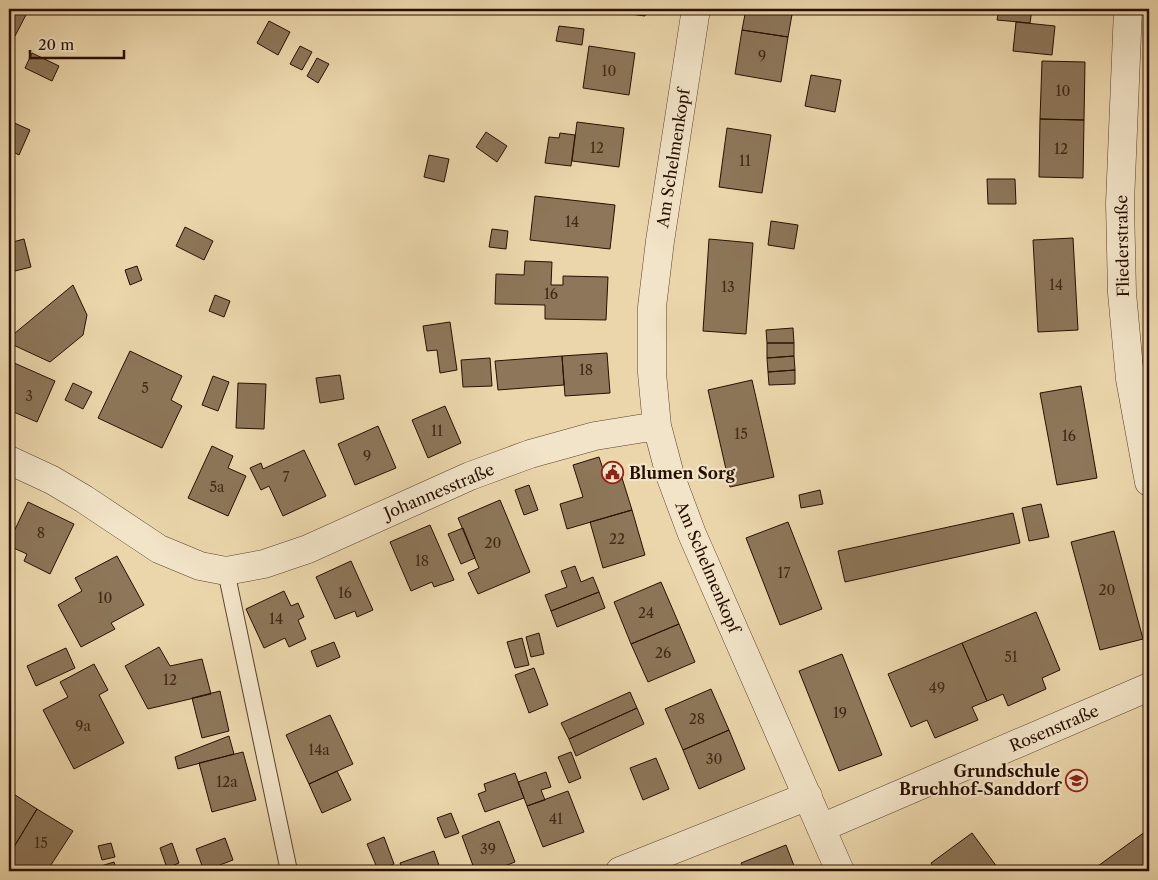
<svg xmlns="http://www.w3.org/2000/svg" width="1158" height="880" viewBox="0 0 1158 880" font-family="'Libre Caslon Text',serif">
<style>
.building{fill:#8d7659;stroke:#270f00}
.lines{fill:none;stroke-linecap:round;stroke-linejoin:round}
.lane-casing{stroke:#58412b;stroke-width:18}
.street-casing{stroke:#58412b;stroke-width:29}
.lane{stroke:#f2e4c8;stroke-width:16}
.street{stroke:#f2e4c8;stroke-width:28}
.labels{text-anchor:middle;dominant-baseline:central;stroke-width:4.5;stroke-linejoin:round;paint-order:stroke}
.number-label{font-size:14px;fill:#402916}
.street-label{font-size:16px;fill:#270f00;stroke:#f2e4c8}
.poi-label{font-size:16px;font-weight:bold;fill:#270f00;stroke:#f2e4c8;text-anchor:start}
</style>
<rect width="100%" height="100%" fill="#ebd6ab"/>
<filter id="stains"><feTurbulence type="fractalNoise" baseFrequency=".004" numOctaves="4"/><feColorMatrix values="0 0 0 0 .2 0 0 0 0 .09 0 0 0 0 .02 0 0 0 .5 -.17"/></filter>
<radialGradient id="worn" r=".72"><stop offset=".6" stop-color="#630" stop-opacity="0"/><stop offset="1" stop-color="#630" stop-opacity=".3"/></radialGradient>
<path class="building" d="M9 9H29L15 36 9 33Z
M600 9H646L645 16 600 10Z
M746 9H793L788 37 742 30Z
M999 9H1032L1030 23 997 20Z
M269 21 290 32 278 55 257 43Z
M1016 22 1055 26 1052 55 1013 51Z
M559 26 584 29 582 45 556 41Z
M742 30 788 37 781 82 735 74Z
M300 46 312 52 302 70 290 64Z
M589 46 635 53 629 95 583 88Z
M32 53 59 66 52 81 25 68Z
M317 58 329 64 318 83 307 76Z
M1042 61 1085 62 1084 120 1040 119Z
M811 75 841 80 835 112 805 106Z
M1040 119 1084 120 1083 178 1039 177Z
M10 121 30 130 19 155 9 150V124Z
M577 122 624 128 619 167 572 161Z
M727 128 771 135 762 193 719 187Z
M486 132 507 146 497 162 476 147Z
M560 133 575 135 571 166 545 163 549 137 559 138Z
M429 155 449 159 444 182 424 177Z
M987 179H1015L1016 204H988Z
M535 196 615 205 610 249 530 240Z
M771 221 798 225 794 249 768 245Z
M185 227 213 241 204 260 176 246Z
M492 229 508 231 506 249 489 247Z
M1073 238 1078 330 1038 332 1033 240Z
M24 239 31 267 11 272 9 262V243Z
M709 239 753 243 746 334 703 331Z
M525 261 552 262 551 285H563V276L608 277 606 320 545 319V305L495 304 496 274 524 275Z
M137 266 142 280 130 285 125 270Z
M73 285 87 315 83 335 50 362 9 343V338Z
M215 295 230 301 224 317 209 311Z
M450 322 457 370 440 373 437 350 427 351 423 326Z
M793 328 794 343H767L766 330Z
M767 343H794V356L767 358Z
M130 351 182 376 171 400 182 406 162 448 98 418Z
M607 353 610 393 565 396 562 356Z
M562 356 564 385 498 390 495 361Z
M794 356 795 370 768 372 767 358Z
M490 358 492 386 463 387 461 360Z
M12 362 55 381 37 422 9 410V370Z
M795 370V384L769 385 768 372Z
M340 375 344 399 320 403 316 378Z
M213 376 229 382 218 411 202 405Z
M752 380 774 477 730 487 708 390Z
M73 383 92 392 83 409 65 400Z
M238 383 266 384 264 429 236 428Z
M1081 386 1097 478 1057 485 1040 393Z
M445 406 461 443 428 458 412 420Z
M378 426 396 468 355 485 338 444Z
M212 446 233 456 228 468 246 476 228 516 188 498Z
M304 450 326 496 283 516 269 486 261 490 250 468 261 463 263 469Z
M599 457 603 469 618 465 632 510 567 529 560 504 583 497 573 465Z
M529 485 538 510 524 515 515 490Z
M820 490 823 504 801 508 799 495Z
M500 500 530 572 478 594 468 573 479 568 458 518Z
M28 502 74 524 50 574 24 561 27 554 9 546V542Z
M1041 504 1049 537 1029 541 1022 508Z
M632 510 645 555 603 568 590 522Z
M1013 513 1020 543 845 582 838 551Z
M788 522 822 609 780 625 746 538Z
M430 525 454 580 434 587 432 582 411 591 390 542Z
M463 528 475 558 461 564 448 534Z
M1114 531 1143 639 1100 650 1071 542Z
M117 556 144 605 111 623 115 629 81 647 58 605 82 591 75 578Z
M351 561 373 610 357 617 355 611 335 619 316 577Z
M575 566 581 582 593 577 599 592 551 611 545 595 567 587 561 571Z
M661 582 679 624 631 644 614 602Z
M284 591 291 606 298 603 304 617 298 620 306 639 289 647 285 638 264 648 246 609Z
M599 592 605 608 557 627 551 611Z
M1036 612 1060 670 1042 678 1046 689 1008 706 1003 694 987 701 962 643Z
M679 624 695 662 648 682 631 644Z
M539 633 544 654 531 657 526 637Z
M522 638 529 665 515 668 507 642Z
M334 642 340 657 317 667 311 651Z
M962 643 987 701 972 707 978 720 935 738 927 720 911 727 888 674Z
M159 647 170 666 202 659 211 694 148 709 125 666Z
M66 648 75 668 36 686 27 666Z
M842 654 882 755 839 771 799 671Z
M94 664 108 690 99 695 124 743 74 769 43 710 68 697 60 682Z
M534 668 548 705 529 713 515 675Z
M711 689 729 730 683 750 665 709Z
M220 691 229 731 202 738 192 698Z
M630 692 637 708 569 739 561 723Z
M637 708 644 724 576 756 569 739Z
M330 715 353 764 309 784 286 735Z
M729 730 745 769 699 789 683 750Z
M229 736 234 754 178 769 175 757Z
M243 752 256 800 212 812 199 763Z
M571 752 581 778 569 783 558 757Z
M656 758 669 789 643 800 630 768Z
M337 771 351 800 322 813 309 784Z
M546 772 551 787 541 790 545 800 527 806 518 782Z
M515 773 524 798 485 812 478 794 486 791 484 784Z
M9 791 37 809 9 855Z
M568 791 584 832 543 847 527 806Z
M37 809 73 831 47 871H24L9 862V855Z
M451 813 459 833 445 838 437 818Z
M499 821 515 862 492 871H475L462 836Z
M1149 829V871H1091Z
M972 833 1000 871H936L931 863Z
M384 837 394 864 378 870 367 844Z
M225 838 233 860 204 871 196 849Z
M111 843 115 857 102 860 98 846Z
M172 843 179 863 167 868 160 848Z
M786 845 796 871H745L741 863Z
M434 851 441 871H403L400 863Z
M114 862 117 871H103L101 866Z"/>
<g class="lines">
<defs>
<path id="lane" d="M226 571 289 871"/>
<path id="street" d="M696 9 660 241 652 307V373L657 426 670 475 692 534 840 871
M1128 9 1120 203 1122 293 1130 379 1149 482
M9 460 52 480 84 499 159 549 200 566 226 571 264 564 308 549 470 476 530 454 595 436 657 426
M821 828 1149 687
M620 871 808 796"/>
</defs>
<use href="#lane" class="lane-casing"/>
<use href="#street" class="street-casing"/>
<use href="#lane" class="lane"/>
<use href="#street" class="street"/>
</g>
<defs>
<symbol id="civic-ring" viewBox="-11 -11 22 22"><circle r="9.5" fill="#f2e4c8" stroke="#8f2418" stroke-width="1.5"/><path d="M-.6-6.5H3V-4.5H.6V-3L4-1V1h2V6H-6V1h2V-1L-.6-3ZM-1.2 2.5V6h2.4V2.5Z" fill="#8f2418"/></symbol>
<symbol id="school-ring" viewBox="-11 -11 22 22"><circle r="9.5" fill="#f2e4c8" stroke="#8f2418" stroke-width="1.5"/><path d="M0-5L7-2L0 1L-7-2ZM-4 1L0 2.5L4 1V4Q0 6-4 4Z" fill="#8f2418"/></symbol>
</defs>
<g fill-rule="evenodd">
<use href="#civic-ring" x="600" y="460" width="25" height="25"/>
<use href="#school-ring" x="1064" y="768" width="25" height="25"/>
</g>
<g class="labels">
<g class="number-label">
<text x="762" y="56">9</text>
<text x="609" y="71">10</text>
<text x="1063" y="91">10</text>
<text x="597" y="148">12</text>
<text x="1061" y="149">12</text>
<text x="745" y="161">11</text>
<text x="572" y="222">14</text>
<text x="1056" y="285">14</text>
<text x="728" y="287">13</text>
<text x="551" y="294">16</text>
<text x="586" y="370">18</text>
<text x="145" y="388">5</text>
<text x="29" y="396">3</text>
<text x="437" y="431">11</text>
<text x="741" y="434">15</text>
<text x="1069" y="436">16</text>
<text x="367" y="456">9</text>
<text x="286" y="477">7</text>
<text x="217" y="487">5a</text>
<text x="41" y="533">8</text>
<text x="617" y="539">22</text>
<text x="493" y="543">20</text>
<text x="422" y="561">18</text>
<text x="784" y="573">17</text>
<text x="1107" y="590">20</text>
<text x="345" y="593">16</text>
<text x="105" y="598">10</text>
<text x="646" y="613">24</text>
<text x="276" y="619">14</text>
<text x="663" y="653">26</text>
<text x="1011" y="657">51</text>
<text x="170" y="680">12</text>
<text x="937" y="688">49</text>
<text x="840" y="713">19</text>
<text x="697" y="719">28</text>
<text x="83" y="726">9a</text>
<text x="319" y="750">14a</text>
<text x="714" y="759">30</text>
<text x="227" y="782">12a</text>
<text x="556" y="819">41</text>
<text x="41" y="843">15</text>
<text x="488" y="849">39</text>
</g>
<g class="street-label">
<text transform="translate(673 158) rotate(-81)">Am Schelmenkopf</text>
<text transform="translate(1122 246) rotate(-91)">Fliederstraße</text>
<text transform="translate(439 491) rotate(-23)">Johannesstraße</text>
<text transform="translate(708 567) rotate(67)">Am Schelmenkopf</text>
<text transform="translate(1054 728) rotate(-23)">Rosenstraße</text>
</g>
<g class="poi-label">
<text x="629" y="473">Blumen Sorg</text>
<text x="1060" y="771" text-anchor="end">Grundschule<tspan x="1060" dy="18">Bruchhof-Sanddorf</tspan></text>
</g>
</g>
<rect width="1158" height="880" fill="none" stroke="#ebd6ab" stroke-width="30"/>
<rect x="10" y="10" width="1138" height="860" fill="none" stroke="#270f00" stroke-width="2.5"/>
<rect x="15" y="15" width="1128" height="850" fill="none" stroke="#270f00"/>
<path d="M30 50v8h94v-8" fill="none" stroke="#270f00" stroke-width="2.5"/>
<text x="38" y="50" font-size="15" fill="#270f00" stroke="#f2e4c8" stroke-width="4" paint-order="stroke">20 m</text>
<rect width="100%" height="100%" filter="url(#stains)"/>
<rect width="100%" height="100%" fill="url(#worn)"/>
</svg>
